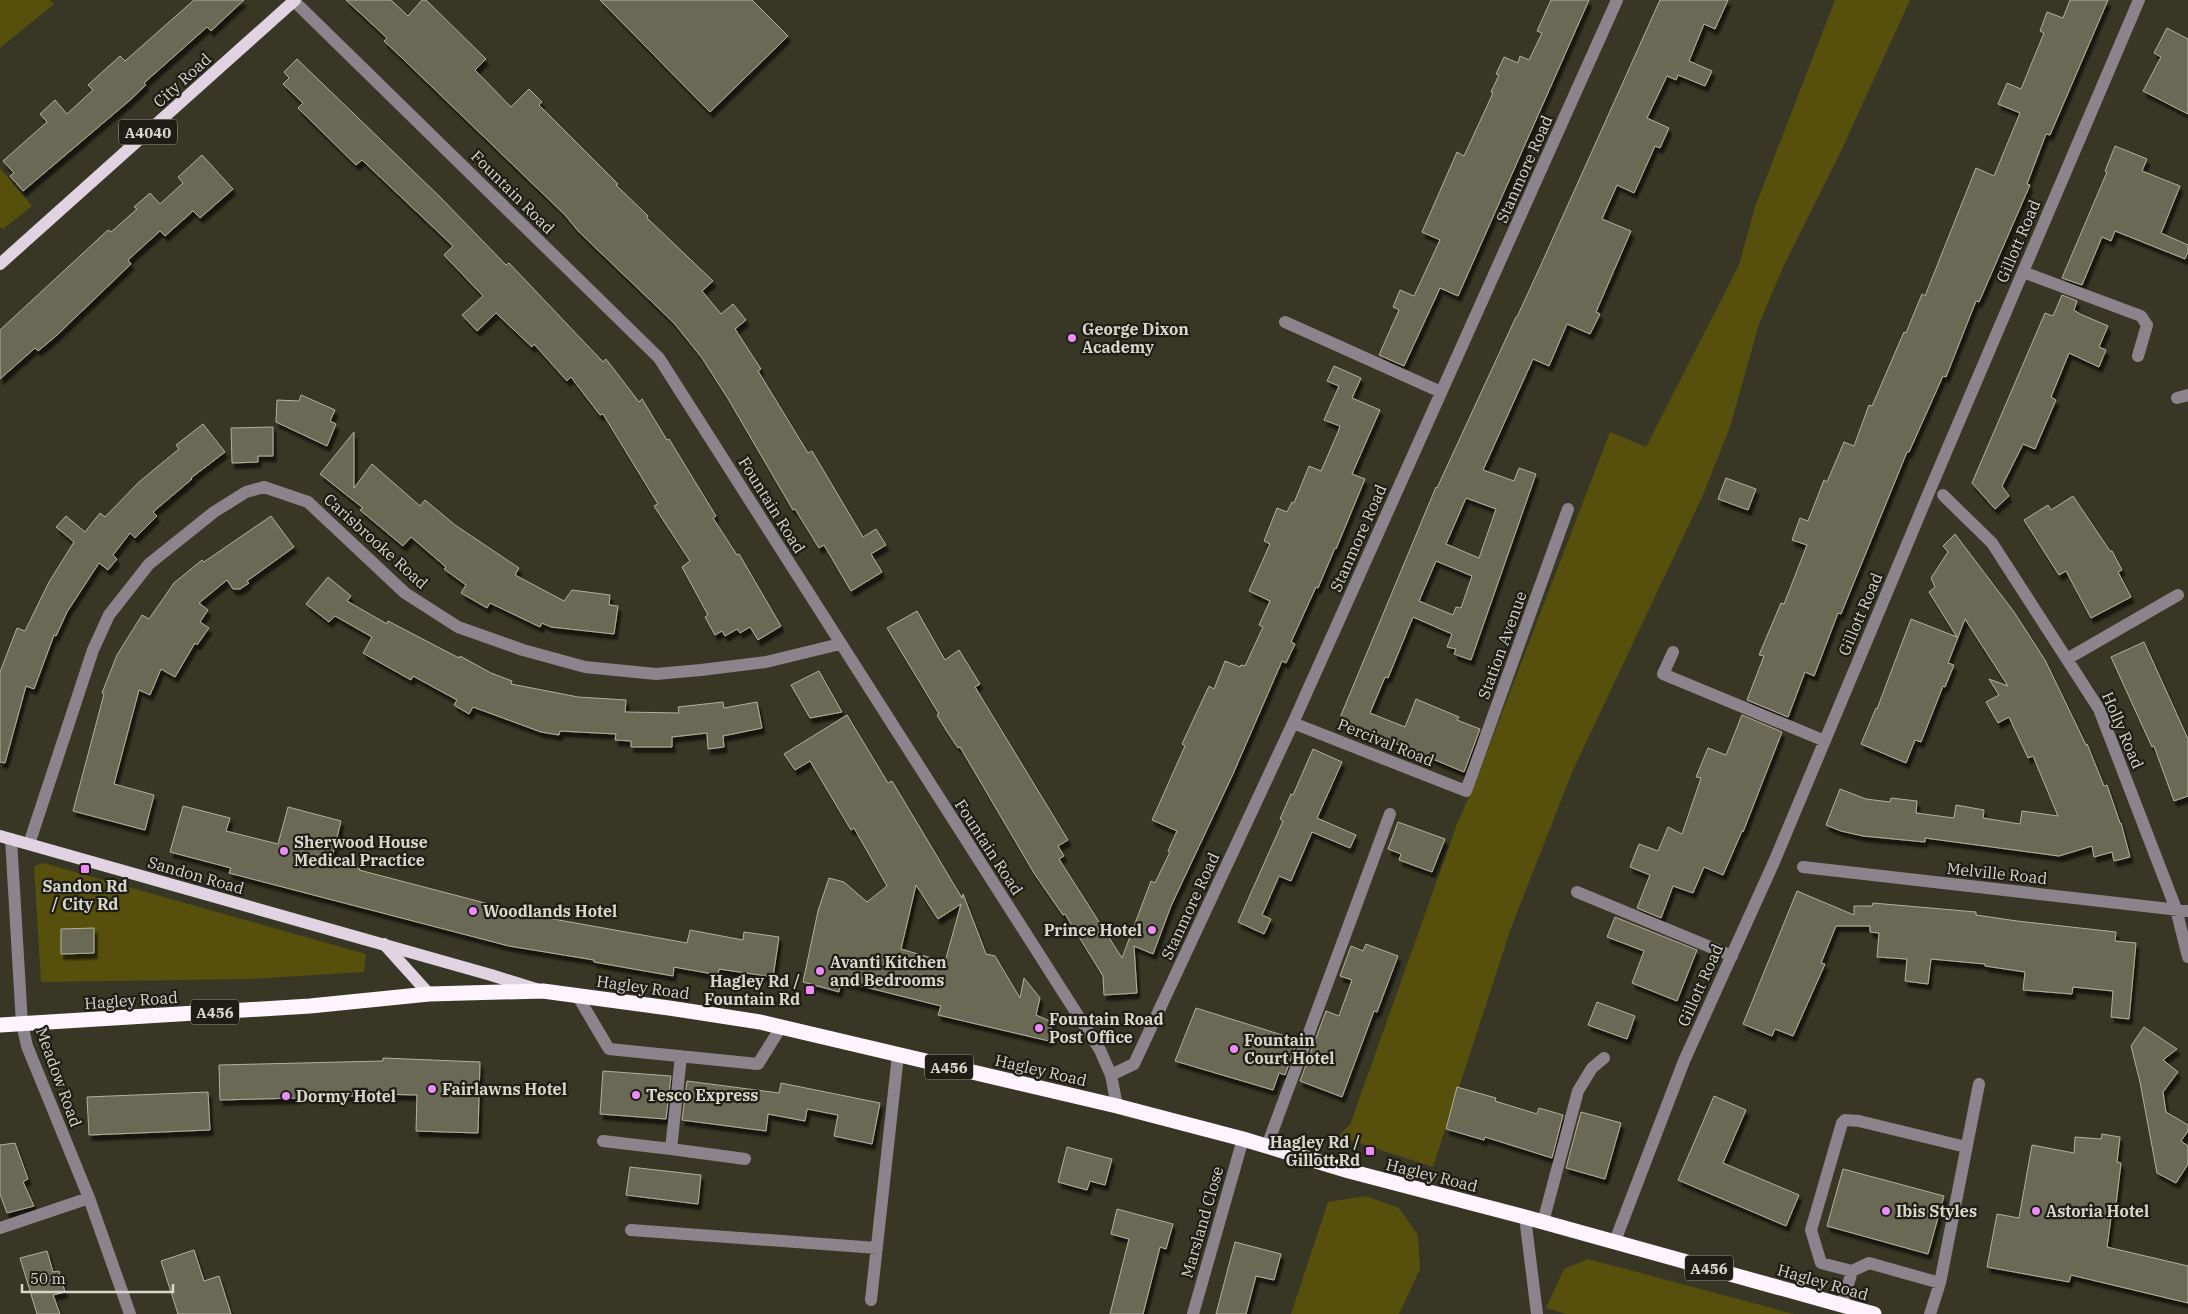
<svg xmlns="http://www.w3.org/2000/svg" width="2188" height="1314" viewBox="0 0 2188 1314" font-family="'IBM Plex Serif',serif">
<style>
.green{fill:#56500c}
.building{fill:#6a6955;stroke:#b1b09b;fill-rule:evenodd;filter:url(#shadow)}
.lines{fill:none;stroke-linecap:round;stroke-linejoin:round}
.minor{stroke:#8b848c;stroke-width:12}
.major{stroke:#e1d3e2;stroke-width:12}
.highway{stroke:#fef4ff;stroke-width:15}
.poi-dot{fill:#ed8cf9;stroke:#1e1e16;stroke-width:2}
.labels{text-anchor:middle;dominant-baseline:central;stroke-width:4.5;stroke-linejoin:round;paint-order:stroke}
.shield{fill:#1e1e16;stroke:#a0a095;stroke-width:1}
.shield-label{font-size:15px;font-weight:bold;fill:#d7d7cc}
.street-label{font-size:16px;fill:#d7d7cc;stroke:#1e1e16}
.poi-label{font-size:16px;font-weight:bold;fill:#d7d7cc;stroke:#1e1e16;text-anchor:start}
</style>
<defs>
<filter id="shadow"><feDropShadow dx="3" dy="5.5" stdDeviation="1" flood-color="#0009"/></filter>
</defs>
<rect width="100%" height="100%" fill="#383725"/>
<path class="green" d="M0 0H50L54 4 0 48Z
M1835 0H1910L1842 149 1784 265 1759 324 1730 427 1703 495 1573 770 1511 928 1433 1167 1338 1136 1350 1125 1457 824 1475 783 1610 432 1646 447 1739 265 1755 207Z
M0 168 32 206 3 229 0 227Z
M43 863 366 954 364 972 250 979 41 982 34 866Z
M1366 1196 1399 1208 1418 1235 1420 1269 1399 1314H1291L1328 1202Z
M1588 1259 1794 1314H1566L1546 1308 1564 1269Z"/>
<path class="building" d="M194 0H244L211 31 207 27 144 83 146 85 129 101 23 191 10 176 14 173 3 161 47 122 40 114 55 100 67 114 93 90 88 85 120 56 125 61Z
M346 0H391L408 16 422 0H426L486 59 475 70 511 107 529 89 542 102 539 105 618 184 616 185 648 216 647 218 713 281 702 291 721 314 733 304 746 320 735 329 761 369 758 371 808 453 812 451 863 537 876 529 886 545 871 554 882 572 851 591 824 545 819 548 795 509 793 510 727 397 702 358 674 323 579 232 565 215 401 57 384 41 387 38Z
M600 0H752L788 36 710 112Z
M1551 0H1589L1458 296 1440 288 1404 366 1379 355 1399 310 1393 307 1400 290 1414 296 1440 240 1422 232 1457 152 1464 156 1493 93 1491 92 1499 75 1496 74 1504 57 1518 63 1520 56 1529 60 1542 33 1537 31Z
M1660 0H1728L1715 29 1704 24 1689 61 1712 71 1705 86 1678 75 1676 80 1667 76 1647 118 1669 128 1660 148 1655 146 1634 193 1617 185 1602 219 1631 231 1596 312 1600 314 1590 334 1567 324 1549 366 1533 359 1483 470 1514 481 1519 468 1536 474 1471 660 1454 654 1456 649 1447 647 1452 634 1413 617 1388 678 1385 677 1370 713 1405 727 1416 699 1459 717 1457 720 1480 729 1464 772 1339 720 1436 487 1437 488 1516 317H1517L1540 267ZM1466 498 1496 509 1479 558 1446 544ZM1436 561 1472 576 1461 608 1456 607 1453 615 1419 601Z
M2070 0H2108L2050 135 2046 134 2027 184 2030 185 1979 302 1976 301 1946 377 1943 376 1909 452H1907L1841 614 1838 613 1814 676 1805 672 1788 717 1747 700 1764 656 1759 655 1781 603 1784 604 1807 545 1792 540 1800 518 1808 521 1824 480 1827 482 1844 442 1854 446 1869 405 1872 406 1904 332 1906 333 1922 294 1925 296 1976 168 1994 176 2020 113 1998 104 2007 83 2021 89 2044 33 2040 31 2047 12 2063 18Z
M2167 28 2188 39V114L2143 91 2161 57 2154 53Z
M297 59 440 197 506 265 509 263 603 362 606 359 639 402 642 399 667 440 669 439 716 516 713 518 737 555 739 554 781 626 758 640 750 627 740 633 737 629 725 636 722 631 715 635 705 617 708 615 682 567 690 561 654 506 658 504 603 414 600 415 571 377 567 381 534 344 532 347 496 313 477 331 462 315 483 296 444 255 453 246 362 160 356 165 298 108 303 103 283 84 289 78 284 72Z
M2115 146 2147 159 2142 171 2180 186 2161 233 2188 245V252L2185 259 2115 231 2111 241 2102 237 2082 285 2062 278 2107 172 2105 171Z
M202 155 233 189 200 218 193 211 165 236 160 231 128 260 131 264 56 336 38 351 35 348 0 379V330L108 230 111 232 137 209 134 207 150 193 160 204 183 183 178 177Z
M2062 295 2077 301 2074 310 2080 314 2108 326 2099 347 2106 350 2099 367 2069 353 2051 397 2056 400 2035 449 2023 444 2002 486 2009 496 1995 509 1972 483 2045 313 2053 316Z
M1334 366 1361 378 1352 398 1380 410 1352 474 1365 479 1336 549 1335 548 1318 588 1316 587 1291 642 1295 644 1286 663 1282 661 1233 774 1171 906 1153 954 1134 946 1137 993 1104 995 1103 976 1065 914 1063 915 1034 873 960 747 958 748 946 730 937 715 939 714 887 628 917 611 945 660 959 650 980 684 975 687 1068 840 1058 846 1064 856 1059 859 1122 958 1151 881 1155 883 1170 852 1168 851 1177 831 1152 820 1185 746 1182 744 1209 686 1214 689 1225 661 1240 667 1241 665 1245 666 1263 627 1259 625 1270 601 1249 591 1270 544 1264 541 1277 508 1287 512 1292 502 1294 503 1309 466 1321 471 1338 432 1340 426 1324 420 1339 386 1327 381Z
M301 395 335 410 330 421 336 424 327 446 276 422 277 400 299 401Z
M203 424 225 452 191 478 192 479 153 512 157 516 135 538 130 533 113 555 117 559 108 570 99 563 67 612 56 636 54 635 34 689 26 686 5 763 0 762V672L17 628 25 631 49 582 74 542 56 527 66 516 85 532 100 513 105 517 139 482 179 449 176 445Z
M273 427V456H258V462L232 463 231 428Z
M354 432V488L372 464 420 506 425 500 455 525 519 568 515 575 564 601 572 590 610 595 609 605 618 606 614 634 551 627 542 623 540 627 490 603 487 608 461 593 466 585 444 569 446 567 411 537 403 546 360 510 363 508 320 474Z
M1726 478 1756 489 1748 510 1718 499Z
M2073 496 2110 551H2112L2122 570 2118 572 2131 597 2091 618 2066 571 2059 575 2024 520 2048 505 2051 510Z
M271 516 294 547 247 581 249 583 240 589H233L227 580 199 603 208 610 200 622 209 628 197 645 195 643 175 677 161 669 150 695 139 690 114 784 154 795 145 830 73 811 104 694 102 693 117 655 142 615 149 619 174 583 202 560 204 562Z
M1955 534 2014 612 2045 660 2086 745 2087 744 2104 786 2107 785 2120 823H2121L2130 857 2114 861 2112 852 2094 857 2092 846 2059 856 1925 838V842L1863 836 1841 831 1826 825 1840 789 1866 799 1890 802 1891 798 1917 801 1916 813 1954 818 1956 805 1984 810 1983 818 2020 824 2022 811 2058 816 2033 756 2028 758 2009 717 1998 723 1986 702 1999 695 1989 679 2008 686 1965 619 1948 663 1954 665 1945 687 1943 686 1921 742 1915 740 1906 763 1861 744 1876 708 1877 709 1911 619 1957 637 1929 592 1935 587 1931 578 1948 552 1943 546Z
M328 577 351 596 347 601 387 624 388 621 459 658 460 656 491 673 512 681 511 684 578 697 626 700 625 712 679 713 678 707 723 702 724 708 757 702 762 728 723 736 724 747 708 749 707 733 672 737V747H631V741L615 740 616 734 560 731 559 735 541 732 473 707 469 714 454 705 457 700 413 676 411 680 363 653 372 637 335 616 329 622 306 604Z
M2144 642 2188 739V796L2174 801 2154 746 2152 747 2111 657Z
M819 671 842 712 810 718 791 685Z
M847 715 888 783 892 781 962 898 963 894 986 954 995 956 1020 998 1024 978 1040 998 1036 1015 1052 1022 1049 1041 938 1015 941 1006 841 981 839 992 803 982 818 911 829 878 844 882 867 902 887 886 854 828 851 830 810 761 795 770 784 754ZM916 885 938 919 961 904 945 962 901 949Z
M1742 715 1782 732 1743 832 1742 831 1723 875 1704 867 1693 893 1673 886 1661 918 1637 908 1650 875 1630 867 1639 844 1658 851 1668 827 1682 834 1701 778 1696 777 1708 748 1726 755Z
M1313 749 1342 762 1317 818 1356 835 1350 848 1312 832 1291 881 1279 876 1262 915 1271 919 1264 934 1238 922 1283 821 1280 819 1291 794 1293 795Z
M183 806 230 818 226 831 278 844 288 807 341 821 332 858 361 865 359 870 531 915 687 943 690 930 743 940 744 932 779 937 773 977 719 969 718 975 674 967 673 976 594 962V960L509 946 229 873 231 868 170 852Z
M1398 822 1445 839 1432 872 1399 860 1401 854 1388 849Z
M1797 891 1854 915V906H1872L1873 903 1976 912V915L2017 921 2116 932 2115 941 2136 943 2129 1019 2111 1017 2113 991 2073 987 2072 994 2023 990 2025 972 1985 966V964L1931 959 1928 984 1905 981 1907 959 1877 957 1879 933 1870 932V926H1836L1821 963 1825 964 1793 1036 1775 1029 1772 1036 1743 1024Z
M1615 917 1697 950 1677 1001 1632 983 1644 951 1607 937Z
M94 928V953L61 954V929Z
M1366 944 1398 956 1377 1012 1374 1011 1342 1097 1300 1081 1326 1011 1339 1016 1352 980 1340 976 1351 946 1363 951Z
M1597 1002 1635 1016 1627 1039 1588 1025Z
M1196 1008 1298 1040 1285 1075 1279 1073 1273 1090 1175 1061Z
M2144 1027 2177 1049 2163 1060 2178 1072 2163 1092 2166 1112 2188 1125V1131L2181 1141 2188 1146V1164L2176 1183 2157 1173 2140 1082 2131 1046Z
M383 1058 480 1062 478 1133 416 1131 417 1095 378 1094V1096H297V1098L220 1100 219 1065 383 1061Z
M603 1071 671 1076 666 1119 600 1114Z
M687 1081 779 1093 781 1083 880 1103 872 1144 834 1136 838 1115 807 1109 805 1121 768 1114 766 1131 682 1120Z
M1457 1087 1496 1098 1495 1101 1537 1114 1539 1108 1563 1115 1552 1158 1485 1137 1484 1140 1446 1129Z
M208 1092 210 1130 89 1135 87 1097Z
M1714 1096 1746 1110 1723 1163 1799 1195 1786 1226 1678 1180Z
M1581 1112 1621 1123 1605 1179 1566 1168Z
M2102 1134 2120 1137 2117 1162 2121 1163 2116 1204 2113 1203 2107 1247 2188 1266V1303L2071 1275 2069 1282 1987 1267 1997 1214 2019 1218 2032 1145 2074 1153 2075 1137 2101 1139Z
M15 1143 28 1179 23 1182 34 1206 7 1213 0 1194V1145Z
M1067 1147 1112 1159 1105 1185 1090 1181 1087 1190 1058 1182Z
M630 1167 701 1175 698 1204 626 1195Z
M1843 1169 1944 1196 1928 1254 1827 1226Z
M1117 1209 1173 1224 1166 1249 1160 1247 1143 1314H1110L1129 1239 1111 1234Z
M1235 1242 1281 1254 1274 1280 1256 1276 1246 1314H1216Z
M194 1250 204 1281 219 1276 231 1314H178L161 1261Z
M47 1251 53 1272 59 1271 65 1292 53 1295 60 1314H37L20 1258Z"/>
<g class="lines">
<path class="minor" d="M293 0 659 358 1100 1050 1111 1075 1117 1106
M2023 272 2141 316 2147 325 2138 356
M1285 322 1441 392
M2177 398 2188 395
M1943 495 1992 543 2099 709 2176 909 2188 957
M1673 652 1663 674 1825 741
M2067 659 2178 595
M1293 723 1466 791 1568 509
M11 839 22 1024 27 1046 89 1198 130 1314
M29 844 93 650 109 615 149 564 214 512 246 492 264 487 308 502 405 593 458 627 523 650 585 667 656 674 701 670 766 662 840 644
M1803 867 2188 911
M1577 892 1732 956
M577 995 609 1049 758 1064 781 1027
M1111 1075 1134 1064 1293 723 1617 0
M603 1141 671 1149 681 1056
M1267 1146 1390 814
M671 1149 745 1159
M1525 1217 1537 1314
M1543 1222 1578 1091 1592 1068 1604 1058
M0 1228 89 1198
M631 1230 877 1248
M1615 1241 1684 1061 1774 862 1929 492 2139 0
M1940 1283 1869 1263 1852 1271 1821 1263 1811 1230 1842 1123 1845 1120 1859 1121 1966 1147
M871 1300 898 1055
M1842 1305 1852 1271
M1193 1314 1243 1139
M1930 1314 1940 1283 1979 1084"/>
<path class="major" d="M0 264 295 0
M0 836 491 975 536 989
M384 944 429 994"/>
<path class="highway" d="M0 1025 310 1006 429 994 543 991 669 1008 760 1022 1117 1106 1243 1139 1349 1171 1525 1217 1874 1314"/>
</g>
<g class="poi-dot">
<circle cx="1072" cy="338" r="5"/>
<circle cx="284" cy="851" r="5"/>
<rect x="80" y="864" width="10" height="10" rx="2.5"/>
<circle cx="473" cy="911" r="5"/>
<circle cx="1152" cy="930" r="5"/>
<circle cx="820" cy="971" r="5"/>
<rect x="805" y="985" width="10" height="10" rx="2.5"/>
<circle cx="1039" cy="1028" r="5"/>
<circle cx="1234" cy="1049" r="5"/>
<circle cx="432" cy="1089" r="5"/>
<circle cx="636" cy="1095" r="5"/>
<circle cx="286" cy="1096" r="5"/>
<rect x="1365" y="1146" width="10" height="10" rx="2.5"/>
<circle cx="1886" cy="1211" r="5"/>
<circle cx="2036" cy="1211" r="5"/>
</g>
<g class="labels">
<g class="shield">
<rect x="119" y="119.5" width="58" height="25" rx="4"/>
<rect x="191" y="999.5" width="48" height="25" rx="4"/>
<rect x="925" y="1054.5" width="48" height="25" rx="4"/>
<rect x="1685" y="1255.5" width="48" height="25" rx="4"/>
</g>
<g class="shield-label">
<text x="148" y="132">A4040</text>
<text x="215" y="1012">A456</text>
<text x="949" y="1067">A456</text>
<text x="1709" y="1268">A456</text>
</g>
<g class="street-label">
<text transform="translate(182 80) rotate(-42)">City Road</text>
<text transform="translate(1524 169) rotate(-66)">Stanmore Road</text>
<text transform="translate(513 192) rotate(45)">Fountain Road</text>
<text transform="translate(2018 241) rotate(-67)">Gillott Road</text>
<text transform="translate(772 505) rotate(58)">Fountain Road</text>
<text transform="translate(1358 538) rotate(-66)">Stanmore Road</text>
<text transform="translate(376 541) rotate(42)">Carisbrooke Road</text>
<text transform="translate(1860 614) rotate(-67)">Gillott Road</text>
<text transform="translate(1502 645) rotate(-70)">Station Avenue</text>
<text transform="translate(2123 730) rotate(67)">Holly Road</text>
<text transform="translate(1386 742) rotate(22)">Percival Road</text>
<text transform="translate(989 847) rotate(57)">Fountain Road</text>
<text transform="translate(1997 873) rotate(6)">Melville Road</text>
<text transform="translate(196 875) rotate(16)">Sandon Road</text>
<text transform="translate(1190 906) rotate(-65)">Stanmore Road</text>
<text transform="translate(1700 985) rotate(-66)">Gillott Road</text>
<text transform="translate(643 987) rotate(8)">Hagley Road</text>
<text transform="translate(131 1000) rotate(-4)">Hagley Road</text>
<text transform="translate(1041 1070) rotate(13)">Hagley Road</text>
<text transform="translate(59 1077) rotate(70)">Meadow Road</text>
<text transform="translate(1432 1175) rotate(14)">Hagley Road</text>
<text transform="translate(1202 1222) rotate(-74)">Marsland Close</text>
<text transform="translate(1823 1282) rotate(16)">Hagley Road</text>
</g>
<g class="poi-label">
<text x="1082" y="329">George Dixon<tspan x="1082" dy="18">Academy</tspan></text>
<text x="294" y="842">Sherwood House<tspan x="294" dy="18">Medical Practice</tspan></text>
<text x="85" y="886" text-anchor="middle">Sandon Rd<tspan x="85" dy="18">/ City Rd</tspan></text>
<text x="483" y="911">Woodlands Hotel</text>
<text x="1142" y="930" text-anchor="end">Prince Hotel</text>
<text x="830" y="962">Avanti Kitchen<tspan x="830" dy="18">and Bedrooms</tspan></text>
<text x="800" y="981" text-anchor="end">Hagley Rd /<tspan x="800" dy="18">Fountain Rd</tspan></text>
<text x="1049" y="1019">Fountain Road<tspan x="1049" dy="18">Post Office</tspan></text>
<text x="1244" y="1040">Fountain<tspan x="1244" dy="18">Court Hotel</tspan></text>
<text x="442" y="1089">Fairlawns Hotel</text>
<text x="646" y="1095">Tesco Express</text>
<text x="296" y="1096">Dormy Hotel</text>
<text x="1360" y="1142" text-anchor="end">Hagley Rd /<tspan x="1360" dy="18">Gillott Rd</tspan></text>
<text x="1896" y="1211">Ibis Styles</text>
<text x="2046" y="1211">Astoria Hotel</text>
</g>
</g>
<path d="M22 1284v8h151v-8" fill="none" stroke="#d7d7cc" stroke-width="2.5"/>
<text x="30" y="1284" font-size="15" fill="#d7d7cc" stroke="#1e1e16" stroke-width="4" paint-order="stroke">50 m</text>
</svg>
